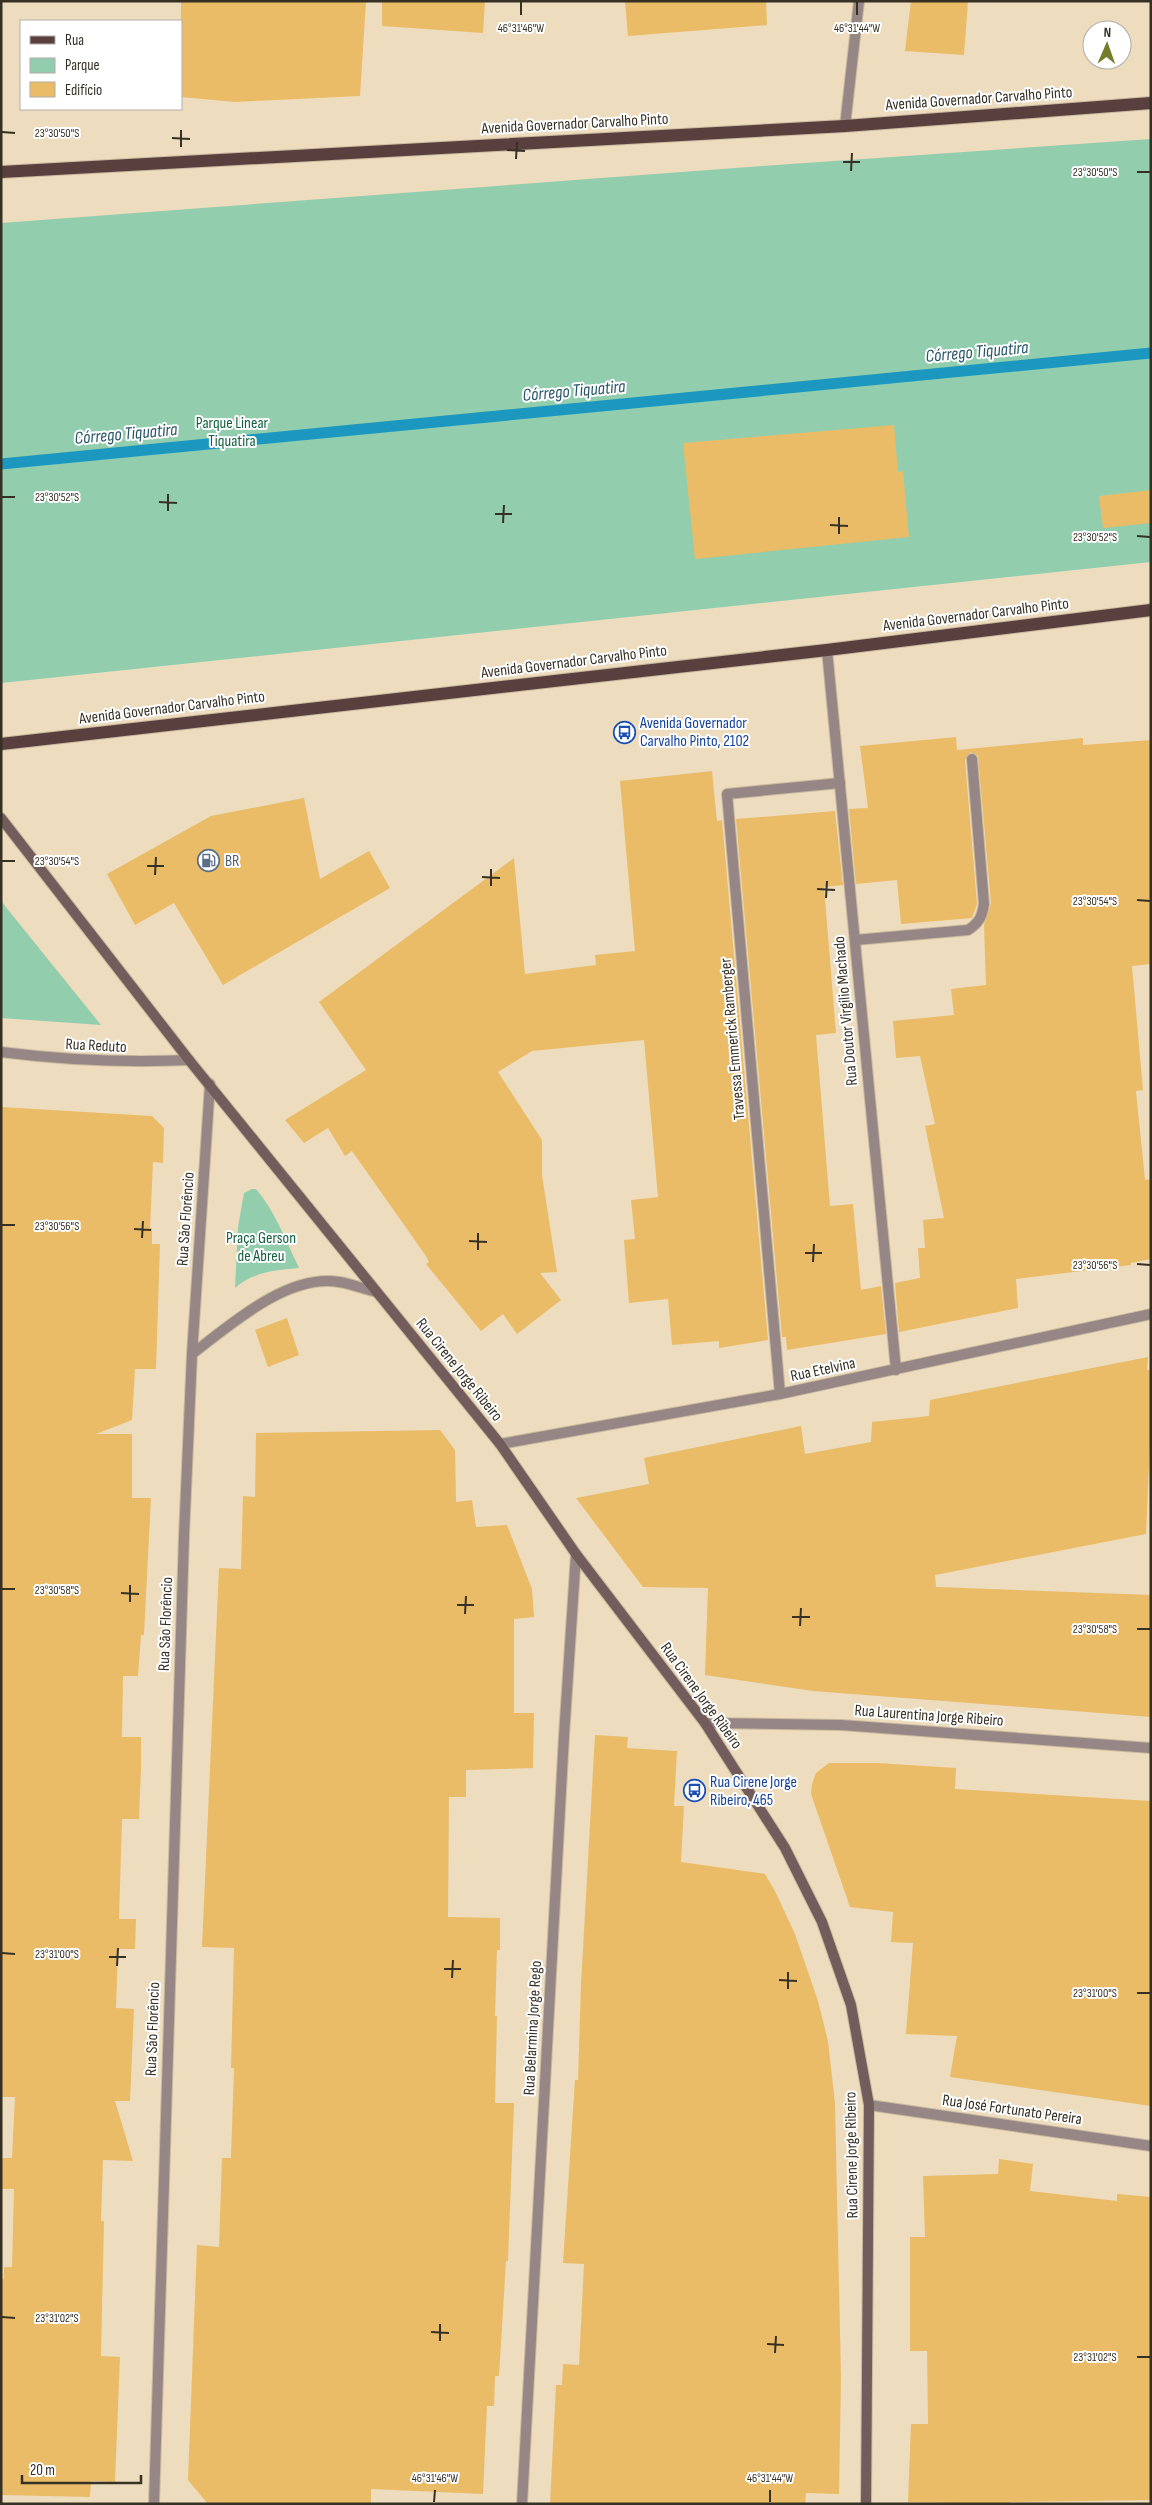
<svg xmlns="http://www.w3.org/2000/svg" width="1152" height="2505" viewBox="0 0 1152 2505" font-family="'Sofia Sans Condensed',sans-serif">
<style>
.green{fill:#92ceae}
.lines{fill:none;stroke-linecap:round;stroke-linejoin:round}
.stream{stroke:#1c98c0;stroke-width:11}
.building{fill:#eabc67}
.lane-casing{stroke:#c9ba9f;stroke-width:12}
.street-casing{stroke:#c9ba9f;stroke-width:12}
.secondary-casing{stroke:#c9ba9f;stroke-width:12}
.primary-casing{stroke:#c9ba9f;stroke-width:14}
.lane{stroke:#968685;stroke-width:10}
.street{stroke:#968685;stroke-width:10}
.secondary{stroke:#735c5c;stroke-width:10}
.primary{stroke:#5a3f3f;stroke-width:12}
.ticks{fill:none;stroke:#373125;stroke-width:2}
.labels{text-anchor:middle;dominant-baseline:central;stroke-width:4;stroke-linejoin:round;paint-order:stroke}
.street-label{font-size:16px;fill:#373125;stroke:#fff}
.park-label{font-size:16px;fill:#166041;stroke:#fff}
.transit-label{font-size:16px;fill:#164399;stroke:#fff;text-anchor:start}
.service-label{font-size:16px;fill:#4e5e75;stroke:#fff;text-anchor:start}
.water-label{font-size:18px;font-style:italic;fill:#285668;stroke:#fff}
.ticks-label{font-size:12px;text-anchor:middle;fill:#373125;stroke:#fff;stroke-width:4;stroke-linejoin:round;paint-order:stroke}
</style>
<rect width="100%" height="100%" fill="#eddcbe"/>
<path class="green" d="M1151 139V562L1 683V223L762 166Z
M1 901 101 1025 1 1018Z
M252 1189H256C275 1211 286 1241 299 1268 276 1270 252 1272 235 1288L238 1227 244 1193Z"/>
<g class="lines">
<path class="stream" d="M1 464 1151 353"/>
</g>
<path class="building" d="M181 1H366L360 96 235 102 181 97Z
M382 1H485L483 33 382 26Z
M625 1H766L767 25 628 36Z
M911 1H968L964 55 905 51Z
M894 425 898 472 903 471 909 537 695 559 683 443Z
M1151 490V523L1103 528 1099 496Z
M956 737 957 750 1083 738V745L1151 740V964L1132 966 1143 1090 1136 1091 1145 1180 1151 1179V1259L1131 1263V1265L1016 1279 1018 1308 899 1332 895 1283 920 1278 918 1248H925L923 1220 944 1218 925 1126 935 1124 920 1056 896 1058 893 1021 954 1015 951 989 986 985 984 925 991 903 978 756 971 752 965 760 977 904 972 918 901 924 897 880 856 884 849 809 868 808 860 746Z
M712 771 717 821 722 820 768 1340 719 1348V1341L672 1345 668 1299 629 1303 624 1240 635 1239 631 1200 658 1197 644 1040 532 1051 498 1072 542 1140V1175L557 1272 540 1273 561 1300 517 1334 503 1314 481 1331 426 1264 429 1262 426 1256 352 1151 345 1156 328 1128 304 1143 285 1120 366 1070 319 1002 514 858 525 974 596 965 595 955 635 951 620 781Z
M304 798 320 879 369 851 390 888 223 985 174 903 135 925 107 874 211 816Z
M835 811 843 885 824 887 836 1033 816 1035 830 1206 853 1204 861 1290 881 1286 886 1334 787 1350 786 1337H782L736 819Z
M1 1107 152 1116 164 1128 163 1163 153 1162 150 1228H152V1244H160L156 1369H135L132 1420 96 1434H132V1498H151L144 1635H141L138 1676H123L122 1737H141V1769L139 1819H122L119 1919H136L135 1949H118L116 2008 134 2009 130 2101H115L133 2161 103 2160 101 2221H104L101 2356 120 2357 115 2482 91 2481 90 2497 1 2495V2278L4 2279V2267H12L14 2189H1V2158H12L15 2097H1Z
M287 1318 299 1355 268 1367 255 1330Z
M1148 1357 1147 1370H1151V1419L1146 1534 935 1575 936 1587 1151 1595V1717L813 1691 705 1675 708 1588 643 1587 576 1498 649 1484 644 1458 801 1426 805 1454 871 1442 872 1422 929 1416 930 1400Z
M440 1430 455 1450 456 1502 472 1500 476 1527 507 1525 532 1589 534 1617 514 1619V1713H534L533 1768 466 1770V1797H449L448 1917 500 1918V1950H497L495 2016H497L495 2103H514L508 2261H506L499 2376H495L494 2406H487L483 2494 371 2489V2504H208L188 2480 197 2245 219 2247 222 2158H231L234 2068H231L234 1948 202 1947 219 1568 241 1569 243 1496 255 1497 256 1433Z
M595 1735 628 1737 627 1748 677 1751 674 1806H684L681 1862 765 1874 775 1891 795 1934 818 2001 828 2041 835 2103 841 2377 839 2494 806 2493 805 2504H550L556 2385H562L563 2364 579 2365 584 2264 563 2263 575 2080H578L581 1985Z
M829 1763H878L956 1768 955 1789 1151 1801V2106L950 2077 957 2036 906 2034 913 1943 891 1942 893 1912 850 1907 811 1794 812 1784 816 1773Z
M999 2159 1033 2164 1030 2191 1117 2201V2194L1151 2197V2500L1010 2502V2504L908 2502 911 2424H928L927 2351H910V2237H925L923 2176 998 2174Z"/>
<g class="lines">
<defs>
<path id="lane" d="M780 1394 727 794 840 783"/>
<path id="street" d="M845 126 859 1
M827 650 896 1370
M855 940 968 930C979 923 982 917 984 904L972 759
M1 1052C64 1060 126 1063 189 1060
M192 1354C230 1325 288 1273 339 1282 352 1284 364 1289 376 1292
M500 1444 780 1394 1151 1314
M705 1723 841 1725 1151 1748
M869 2105 1151 2146
M154 2504 184 1536 192 1354 210 1084
M522 2504 564 1736 576 1554"/>
<path id="secondary" d="M1 818 189 1060 500 1444 576 1554 705 1723 785 1848 822 1922 851 2005 869 2105 866 2504"/>
<path id="primary" d="M1 172 845 126 1151 103
M1 744 827 650 1151 610"/>
</defs>
<use href="#lane" class="lane-casing"/>
<use href="#street" class="street-casing"/>
<use href="#secondary" class="secondary-casing"/>
<use href="#primary" class="primary-casing"/>
<use href="#lane" class="lane"/>
<use href="#street" class="street"/>
<use href="#secondary" class="secondary"/>
<use href="#primary" class="primary"/>
</g>
<path class="ticks" d="M521 15V2M857 15V2M2 132 15 133M172 138 190 139M181 147V130M507 150 525 151M516 159 517 142M843 162H860M851 171 852 153M1137 172H1150M2 497H15M159 502 177 503M168 511V494M495 514H512M503 523 504 505M830 525 848 526M839 534V517M1137 536 1150 537M2 861H15M147 866H164M155 875 156 857M482 877 500 878M491 886V869M817 889 835 890M826 898 827 881M1137 900 1150 901M2 1225H15M134 1229 151 1230M142 1238 143 1221M469 1241 487 1242M478 1250V1233M805 1253H822M813 1262 814 1244M1137 1264 1150 1265M2 1589H15M121 1593 139 1594M130 1602V1585M457 1605H474M465 1614 466 1596M792 1617H810M800 1626 801 1608M1137 1629H1150M2 1953 15 1954M109 1957H126M117 1966 118 1948M444 1969H461M452 1978 453 1960M779 1980 797 1981M788 1989V1972M1137 1993H1150M2 2317 15 2318M431 2332 449 2333M440 2341V2324M767 2344 784 2345M775 2353 776 2336M1137 2357H1150M434 2502 435 2490M770 2502V2490"/>
<defs>
<symbol id="bus-ring" viewBox="-11 -11 22 22"><circle r="9.5" fill="#fff" stroke="#1a4fb4" stroke-width="1.5"/><path d="M-5-6H5V4H4V6H2V4H-2V6H-4V4H-5ZM-3.5-4V0h7V-4ZM-3.5 1.2v1.5H-2V1.2ZM2 1.2v1.5H3.5V1.2Z" fill="#1a4fb4"/></symbol>
<symbol id="fuel-ring" viewBox="-11 -11 22 22"><circle r="9.5" fill="#fff" stroke="#5c6f8a" stroke-width="1.5"/><path d="M-5.5-6h7V0h2V4h1.3V-2.5L3-4.5l.8-.8L6-3V5H2.5V1h-1V6h-7ZM-4.2-4.7v3.2H.2V-4.7Z" fill="#5c6f8a"/></symbol>
</defs>
<g fill-rule="evenodd">
<use href="#bus-ring" x="612" y="720" width="25" height="25"/>
<use href="#fuel-ring" x="196" y="848" width="25" height="25"/>
<use href="#bus-ring" x="682" y="1778" width="25" height="25"/>
</g>
<g class="labels">
<g class="street-label">
<text transform="translate(979 99) rotate(-4)">Avenida Governador Carvalho Pinto</text>
<text transform="translate(575 124) rotate(-3)">Avenida Governador Carvalho Pinto</text>
<text transform="translate(976 615) rotate(-7)">Avenida Governador Carvalho Pinto</text>
<text transform="translate(574 662) rotate(-7)">Avenida Governador Carvalho Pinto</text>
<text transform="translate(172 708) rotate(-7)">Avenida Governador Carvalho Pinto</text>
<text transform="translate(846 1011) rotate(-95)">Rua Doutor Virgílio Machado</text>
<text transform="translate(733 1039) rotate(-95)">Travessa Emmerick Ramberger</text>
<text transform="translate(96 1046) rotate(3)">Rua Reduto</text>
<text transform="translate(186 1219) rotate(-86)">Rua São Florêncio</text>
<text transform="translate(459 1370) rotate(51)">Rua Cirene Jorge Ribeiro</text>
<text transform="translate(823 1370) rotate(-12)">Rua Etelvina</text>
<text transform="translate(166 1624) rotate(-88)">Rua São Florêncio</text>
<text transform="translate(701 1696) rotate(54)">Rua Cirene Jorge Ribeiro</text>
<text transform="translate(929 1716) rotate(4)">Rua Laurentina Jorge Ribeiro</text>
<text transform="translate(533 2028) rotate(-87)">Rua Belarmina Jorge Rego</text>
<text transform="translate(153 2029) rotate(-88)">Rua São Florêncio</text>
<text transform="translate(1012 2110) rotate(8)">Rua José Fortunato Pereira</text>
<text transform="translate(852 2155) rotate(-91)">Rua Cirene Jorge Ribeiro</text>
</g>
<g class="park-label">
<text x="232" y="423">Parque Linear<tspan x="232" dy="18">Tiquatira</tspan></text>
<text x="261" y="1238">Praça Gerson<tspan x="261" dy="18">de Abreu</tspan></text>
</g>
<g class="transit-label">
<text x="640" y="723">Avenida Governador<tspan x="640" dy="18">Carvalho Pinto, 2102</tspan></text>
<text x="710" y="1782">Rua Cirene Jorge<tspan x="710" dy="18">Ribeiro, 465</tspan></text>
</g>
<g class="service-label">
<text x="225" y="861">BR</text>
</g>
<g class="water-label">
<text transform="translate(977 352) rotate(-5)">Córrego Tiquatira</text>
<text transform="translate(574 391) rotate(-5)">Córrego Tiquatira</text>
<text transform="translate(126 434) rotate(-5)">Córrego Tiquatira</text>
</g>
</g>
<g class="ticks-label">
<text x="521" y="32">46°31'46"W</text>
<text x="857" y="32">46°31'44"W</text>
<text x="57" y="137">23°30'50"S</text>
<text x="1095" y="176">23°30'50"S</text>
<text x="57" y="501">23°30'52"S</text>
<text x="1095" y="541">23°30'52"S</text>
<text x="57" y="865">23°30'54"S</text>
<text x="1095" y="905">23°30'54"S</text>
<text x="57" y="1230">23°30'56"S</text>
<text x="1095" y="1269">23°30'56"S</text>
<text x="57" y="1594">23°30'58"S</text>
<text x="1095" y="1633">23°30'58"S</text>
<text x="57" y="1958">23°31'00"S</text>
<text x="1095" y="1997">23°31'00"S</text>
<text x="57" y="2322">23°31'02"S</text>
<text x="1095" y="2361">23°31'02"S</text>
<text x="435" y="2482">46°31'46"W</text>
<text x="770" y="2482">46°31'44"W</text>
</g>
<rect width="1152" height="2505" fill="none" stroke="#373125" stroke-width="5"/>
<rect x="20" y="20" width="162" height="90" fill="#ffffff" stroke="#afada8"/>
<rect x="30" y="36" width="25" height="8" fill="#5a3f3f" stroke="#afada8"/>
<text x="65" y="45" font-size="15" fill="#373125">Rua</text>
<rect x="30" y="58" width="25" height="15" fill="#92ceae" stroke="#afada8"/>
<text x="65" y="70" font-size="15" fill="#373125">Parque</text>
<rect x="30" y="82" width="25" height="15" fill="#eabc67" stroke="#afada8"/>
<text x="65" y="95" font-size="15" fill="#373125">Edifício</text>
<g transform="translate(1107 45) rotate(2)"><circle r="24" fill="#ffffff" stroke="#afada8"/>
<path d="M0-4L9 19L0 12L-9 19Z" fill="#747d28"/>
<text y="-8" font-size="14" font-weight="bold" text-anchor="middle" fill="#373125">N</text>
</g>
<path d="M22 2475v8h119v-8" fill="none" stroke="#373125" stroke-width="2.5"/>
<text x="30" y="2475" font-size="15" fill="#373125" stroke="#ffffff" stroke-width="4" paint-order="stroke">20 m</text>
</svg>
